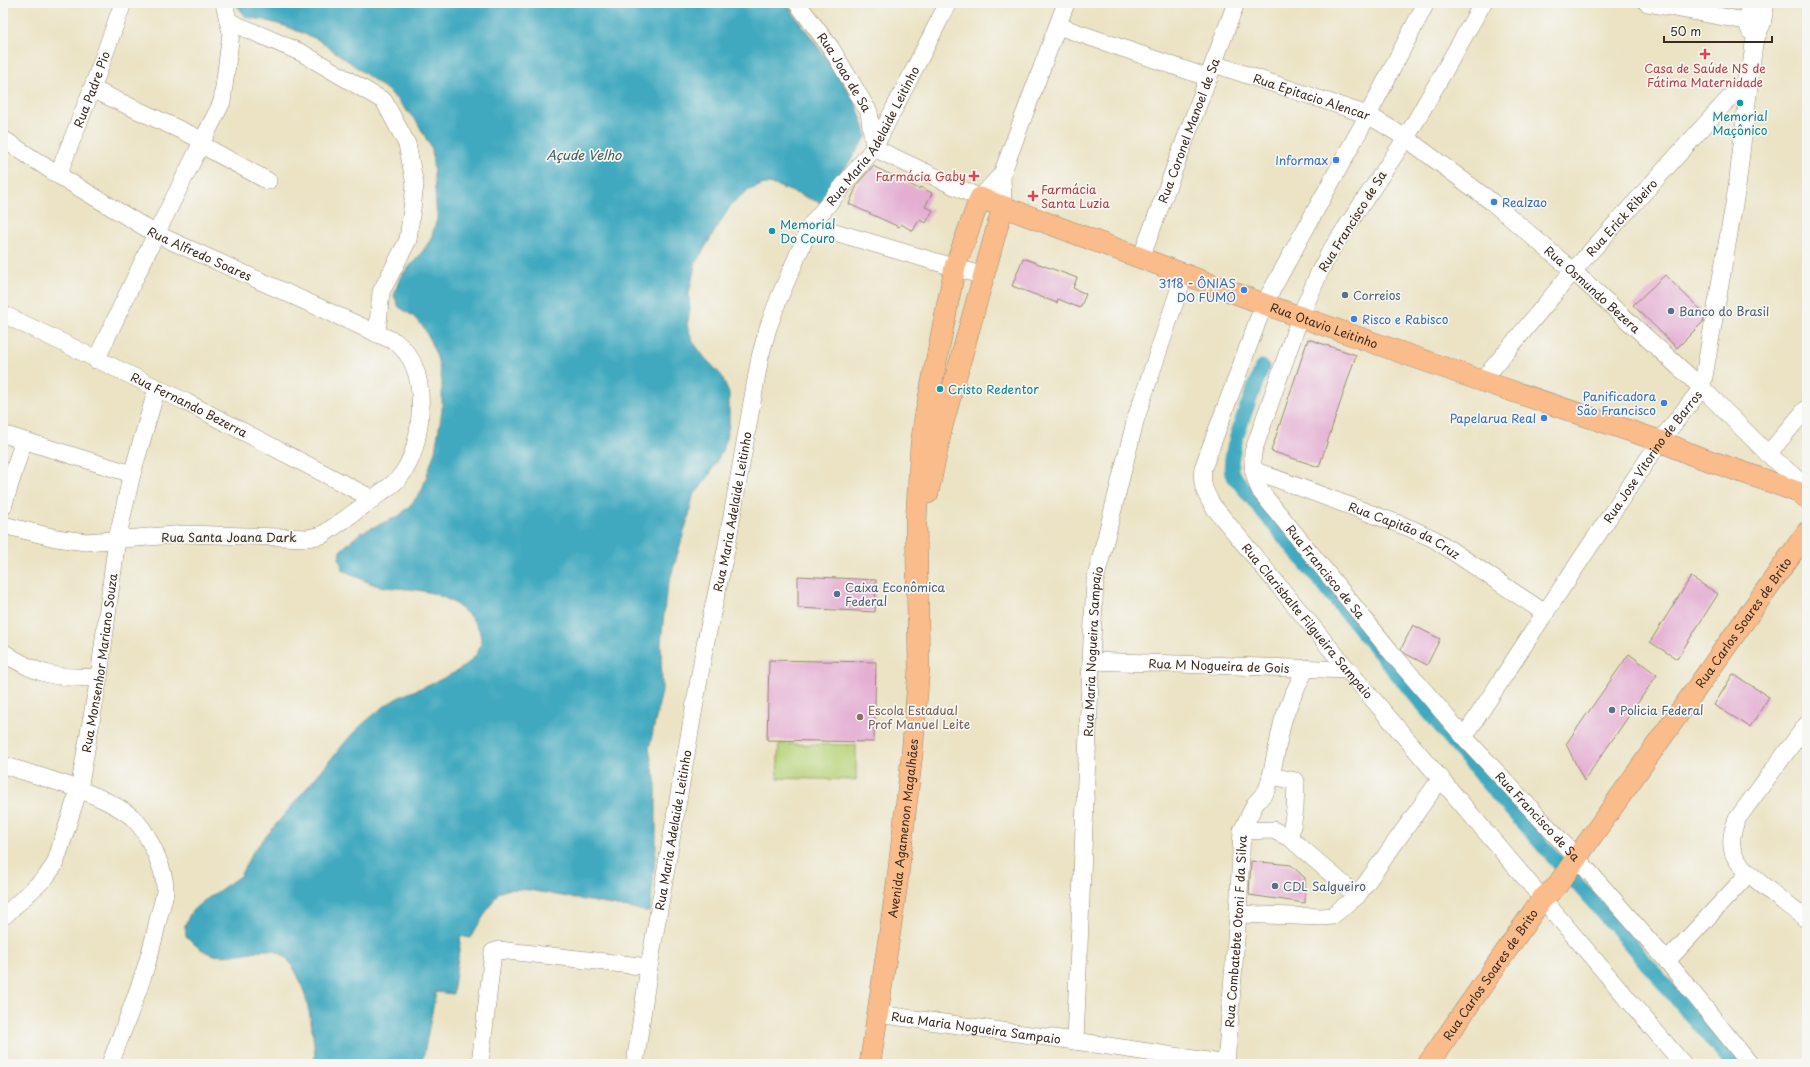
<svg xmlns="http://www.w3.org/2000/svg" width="1810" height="1067" viewBox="0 0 1810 1067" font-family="'Playpen Sans',sans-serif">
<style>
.green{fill:#b8d47a;stroke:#7a7f4c}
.water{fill:#3fa9bf;stroke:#3d6a6e}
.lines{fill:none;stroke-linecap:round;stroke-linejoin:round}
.canal{stroke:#3fa9bf;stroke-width:15}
.building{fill:#e4aed3}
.minor-casing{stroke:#938671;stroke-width:18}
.major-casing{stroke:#938671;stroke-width:22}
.minor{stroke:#fff;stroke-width:17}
.major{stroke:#f9bc8a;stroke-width:21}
.health-dot{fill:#e0444e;stroke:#f6f6f2;stroke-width:1.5}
.culture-dot{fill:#0f9aa8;stroke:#f6f6f2;stroke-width:1.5}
.shop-dot{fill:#3f7fe0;stroke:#f6f6f2;stroke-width:1.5}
.service-dot{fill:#5c6f8a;stroke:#f6f6f2;stroke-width:1.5}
.education-dot{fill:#8d6e63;stroke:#f6f6f2;stroke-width:1.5}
.labels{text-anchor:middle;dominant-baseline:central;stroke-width:3.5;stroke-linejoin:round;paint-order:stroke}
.health-label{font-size:12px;fill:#be3a42;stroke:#f6f6f2}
.street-label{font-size:12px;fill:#3b2a1e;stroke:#f6f6f2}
.culture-label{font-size:12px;fill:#0d838f;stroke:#f6f6f2;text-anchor:start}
.shop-label{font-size:12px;fill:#366cbe;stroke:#f6f6f2;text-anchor:end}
.service-label{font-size:12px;fill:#4e5e75;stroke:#f6f6f2;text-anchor:start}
.education-label{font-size:12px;fill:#785e54;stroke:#f6f6f2;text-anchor:start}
.water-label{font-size:13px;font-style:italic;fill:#3d5d5e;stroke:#f6f6f2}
</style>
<rect width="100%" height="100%" fill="#f6f6f2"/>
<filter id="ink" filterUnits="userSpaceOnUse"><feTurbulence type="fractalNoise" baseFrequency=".025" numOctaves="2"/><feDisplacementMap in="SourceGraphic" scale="8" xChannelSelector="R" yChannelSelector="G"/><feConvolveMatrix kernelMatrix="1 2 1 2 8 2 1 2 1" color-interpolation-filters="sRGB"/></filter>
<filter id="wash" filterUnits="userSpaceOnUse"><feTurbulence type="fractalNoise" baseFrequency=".012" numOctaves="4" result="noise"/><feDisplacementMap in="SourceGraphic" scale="16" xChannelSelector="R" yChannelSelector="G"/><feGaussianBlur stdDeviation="0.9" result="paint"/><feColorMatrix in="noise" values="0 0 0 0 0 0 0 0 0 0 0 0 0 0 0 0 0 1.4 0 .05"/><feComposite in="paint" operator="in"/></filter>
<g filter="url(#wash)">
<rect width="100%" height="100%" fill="#ebe3c4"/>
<path class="green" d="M779 744 856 745V780L777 778Z"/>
<path class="water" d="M235 3H786L836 71 856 104 867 136 821 203 775 185 764 184 747 191 732 203 696 262 689 293 690 310 687 325 693 342 705 358 722 376 729 394V425L724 447 707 479 693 496 689 515 666 593 661 643 662 691 649 749 656 784V848L650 912 529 890 509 889 498 893 470 938 461 936 453 994 436 992 422 1064H315C315 1037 305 950 268 950 263 950 257 951 252 952 221 957 210 961 186 936L185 925 191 912 201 903 240 876 252 853 353 733C366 721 380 708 396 699 418 686 494 669 479 630 474 618 460 606 447 599 424 588 410 590 386 587 372 586 356 576 343 570L339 559 340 551 360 533 399 516 413 502 422 490 435 451 442 411V381L437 357 425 329 413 316 399 307 394 296 400 277 420 255 431 239 437 219 432 149 417 122 390 92 352 64 317 39 285 26 264 20 246 17Z"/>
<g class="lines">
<path class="canal" d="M1262 367C1254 391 1226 452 1232 474L1488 784 1619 931 1732 1064"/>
</g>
<g id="blocks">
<path class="building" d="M873 166 919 189 920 187 932 193 925 207 933 210 926 223 919 220 913 231 901 224 899 227 849 204 858 183Z
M1023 258 1077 278 1073 288 1086 294 1080 308 1058 299 1057 303 1012 286Z
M1665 275 1705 314 1703 322 1677 348 1633 305Z
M1308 339 1356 355 1319 467 1271 451Z
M798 576 876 580 875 612 798 608Z
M1691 577 1718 594 1677 659 1650 642Z
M1413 625 1440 639 1427 665 1406 654 1401 649Z
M1629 654 1657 675 1584 781 1566 744Z
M769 660 876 662 874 742 767 740Z
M1733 674 1769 697 1750 727 1714 705Z
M1251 861 1291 865 1305 878V903L1249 895Z"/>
</g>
</g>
<g filter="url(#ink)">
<use href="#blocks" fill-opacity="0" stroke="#938671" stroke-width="1"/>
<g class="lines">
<defs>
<g id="minor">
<path id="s1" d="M797 3 831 48 869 112 874 148 980 198 1002 174"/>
<path id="s2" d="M1426 3 1368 115 1264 304 1203 468C1201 485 1204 491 1213 506L1348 670 1683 1064"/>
<path id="s3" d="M1483 3 1406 138 1331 250 1320 271 1300 317 1253 452C1252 467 1254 479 1261 492L1391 652 1464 737 1577 858 1667 961 1750 1064"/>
<path d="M1647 3 1762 24"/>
<path d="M1749 3 1747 22 1750 31"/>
<path d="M228 21 302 53 384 101 407 144 415 185 408 240 381 292 377 334"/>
<path d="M1058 26 1209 78"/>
<path id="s4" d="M1214 64 1368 115 1406 138 1492 202 1573 271 1702 388 1768 454 1797 479"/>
<path d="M92 89 202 140"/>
<path id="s5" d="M3 139 58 175 156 234 396 342C404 349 410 356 414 366 426 396 421 454 398 479 393 485 385 489 379 494 361 508 341 522 322 535L308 538 186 534 86 542 56 538 3 525"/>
<path d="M200 144 268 181"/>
<path id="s6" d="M58 175 92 89 123 3"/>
<path d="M1003 206 1002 174 1066 3"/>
<path d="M811 225 984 276"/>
<path id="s7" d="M1141 258 1236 3"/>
<path id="s8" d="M3 314 186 402 373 499"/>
<path d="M96 360 156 234 222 102 231 33 224 3"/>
<path id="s9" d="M1482 381 1573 271 1750 75"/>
<path d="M3 434 132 474"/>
<path d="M1768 454 1807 408"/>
<path id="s10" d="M1253 470 1407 527 1434 539 1545 613"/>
<path d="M3 507 23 442"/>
<path d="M3 652C36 675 58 679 99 677"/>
<path id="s11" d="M1091 661 1348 670"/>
<path d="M1807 724 1737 819C1732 831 1729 845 1735 857 1744 874 1791 907 1807 920"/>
<path id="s12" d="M1464 737 1545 613 1660 441 1702 388 1737 187 1754 43 1762 24 1766 3"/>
<path d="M3 765C41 777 101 792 132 817 147 830 166 870 165 891 164 900 160 911 158 920 148 970 128 1017 110 1064"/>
<path d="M1271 776 1296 781 1295 809 1290 838"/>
<path d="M1242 831 1273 830 1290 838 1357 896"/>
<path d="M1238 914 1322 917 1332 916 1357 896 1441 778"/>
<path id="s13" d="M3 917 46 877 55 864 79 789 99 677 117 539 132 474 157 388"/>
<path d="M1667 961 1749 873"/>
<path id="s14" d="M878 1014 1075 1041 1091 661 1095 581 1136 418 1184 275"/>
<path d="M1075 1041 1227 1064"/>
<path d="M480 1064 493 952 499 950 649 967"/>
<path id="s15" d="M635 1064 649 967 705 645 726 550 760 357 768 328 779 298 811 225 874 148 948 3"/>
<path id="s16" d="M1226 1064 1238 914 1242 831 1255 804 1267 790 1271 776 1283 720 1292 697 1306 668"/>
</g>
<g id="major">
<path d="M928 493 942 427 1003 206"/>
<path id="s17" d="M870 1064 897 884 912 755 919 668 916 522 921 444 925 417 955 267 980 198 1264 304 1482 381 1660 441 1693 455 1768 481 1800 493 1807 499"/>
<path id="s18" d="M1428 1064 1542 899 1556 887 1807 532"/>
</g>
</defs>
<use href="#minor" class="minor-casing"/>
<use href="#major" class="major-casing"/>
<use href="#minor" class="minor"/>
<use href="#major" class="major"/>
</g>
</g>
<g class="health-dot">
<path d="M1703 48h4v4h4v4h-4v4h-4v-4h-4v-4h4z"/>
<path d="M972 170h4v4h4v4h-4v4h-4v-4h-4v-4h4z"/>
<path d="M1031 190h4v4h4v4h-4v4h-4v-4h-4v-4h4z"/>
</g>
<g class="culture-dot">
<circle cx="1740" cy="103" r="4"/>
<circle cx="772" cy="231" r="4"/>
<circle cx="940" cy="389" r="4"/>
</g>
<g class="shop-dot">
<circle cx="1336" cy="160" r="4"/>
<circle cx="1494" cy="202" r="4"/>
<circle cx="1244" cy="290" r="4"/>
<circle cx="1354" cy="319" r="4"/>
<circle cx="1664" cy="403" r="4"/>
<circle cx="1544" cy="418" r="4"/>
</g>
<g class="service-dot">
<circle cx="1345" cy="295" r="4"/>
<circle cx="1671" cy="311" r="4"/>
<circle cx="837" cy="594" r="4"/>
<circle cx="1612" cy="710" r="4"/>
<circle cx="1275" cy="886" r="4"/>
</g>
<circle class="education-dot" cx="860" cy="717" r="4"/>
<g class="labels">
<g class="health-label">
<text x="1705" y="68">Casa de Saúde NS de<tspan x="1705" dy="14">Fátima Maternidade</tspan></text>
<text x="966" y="176" text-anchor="end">Farmácia Gaby</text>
<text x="1041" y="189" text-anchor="start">Farmácia<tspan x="1041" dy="14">Santa Luzia</tspan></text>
</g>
<g class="street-label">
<text stroke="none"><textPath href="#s1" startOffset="84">Rua Joao de Sa</textPath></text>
<text stroke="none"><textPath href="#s6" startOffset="92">Rua Padre Pio</textPath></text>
<text stroke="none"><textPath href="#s4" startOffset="103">Rua Epitacio Alencar</textPath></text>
<text stroke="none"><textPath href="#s7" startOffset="136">Rua Coronel Manoel de Sa</textPath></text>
<text stroke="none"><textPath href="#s15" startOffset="969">Rua Maria Adelaide Leitinho</textPath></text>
<text stroke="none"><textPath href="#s9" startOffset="215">Rua Erick Ribeiro</textPath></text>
<text transform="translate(1352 221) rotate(-58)">Rua Francisco de Sa</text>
<text stroke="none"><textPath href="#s5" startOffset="228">Rua Alfredo Soares</textPath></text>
<text stroke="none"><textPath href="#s4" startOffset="447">Rua Osmundo Bezera</textPath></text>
<text stroke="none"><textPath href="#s17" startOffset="1244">Rua Otavio Leitinho</textPath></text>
<text stroke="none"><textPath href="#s8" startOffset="207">Rua Fernando Bezerra</textPath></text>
<text stroke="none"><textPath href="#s12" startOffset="338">Rua Jose Vitorino de Barros</textPath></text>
<text stroke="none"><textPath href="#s15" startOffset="561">Rua Maria Adelaide Leitinho</textPath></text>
<text stroke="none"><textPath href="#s10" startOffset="163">Rua Capitão da Cruz</textPath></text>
<text x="229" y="537">Rua Santa Joana Dark</text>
<text stroke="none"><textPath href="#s3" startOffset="651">Rua Francisco de Sa</textPath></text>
<text stroke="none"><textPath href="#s2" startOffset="706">Rua Clarisbalte Filgueira Sampaio</textPath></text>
<text stroke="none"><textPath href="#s18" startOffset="543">Rua Carlos Soares de Brito</textPath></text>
<text stroke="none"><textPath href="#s14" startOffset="589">Rua Maria Nogueira Sampaio</textPath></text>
<text stroke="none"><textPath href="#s13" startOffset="281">Rua Monsenhor Mariano Souza</textPath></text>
<text stroke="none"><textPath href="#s11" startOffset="128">Rua M Nogueira de Gois</textPath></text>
<text stroke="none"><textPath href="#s3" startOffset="975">Rua Francisco de Sa</textPath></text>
<text stroke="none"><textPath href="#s17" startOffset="238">Avenida Agamenon Magalhães</textPath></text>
<text stroke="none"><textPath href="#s15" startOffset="237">Rua Maria Adelaide Leitinho</textPath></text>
<text stroke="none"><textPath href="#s16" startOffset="133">Rua Combatebte Otoni F da Silva</textPath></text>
<text stroke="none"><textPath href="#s18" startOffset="109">Rua Carlos Soares de Brito</textPath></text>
<text stroke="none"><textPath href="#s14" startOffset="99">Rua Maria Nogueira Sampaio</textPath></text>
</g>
<g class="culture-label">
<text x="1740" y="116" text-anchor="middle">Memorial<tspan x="1740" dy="14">Maçônico</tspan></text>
<text x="780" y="224">Memorial<tspan x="780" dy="14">Do Couro</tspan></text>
<text x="948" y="389">Cristo Redentor</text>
</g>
<g class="shop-label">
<text x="1328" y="160">Informax</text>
<text x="1502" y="202" text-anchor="start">Realzao</text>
<text x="1236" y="283">3118 - ÔNIAS<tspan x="1236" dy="14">DO FUMO</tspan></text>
<text x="1362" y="319" text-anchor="start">Risco e Rabisco</text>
<text x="1656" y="396">Panificadora<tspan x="1656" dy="14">São Francisco</tspan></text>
<text x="1536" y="418">Papelarua Real</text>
</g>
<g class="service-label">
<text x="1353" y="295">Correios</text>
<text x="1679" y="311">Banco do Brasil</text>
<text x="845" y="587">Caixa Econômica<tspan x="845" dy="14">Federal</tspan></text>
<text x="1620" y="710">Policia Federal</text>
<text x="1283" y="886">CDL Salgueiro</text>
</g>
<g class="education-label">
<text x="868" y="710">Escola Estadual<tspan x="868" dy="14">Prof Manuel Leite</tspan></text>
</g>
<g class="water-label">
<text x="584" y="154">Açude Velho</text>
</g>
</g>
<rect width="1810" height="1067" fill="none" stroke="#f6f6f2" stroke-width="16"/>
<path d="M1664 36v6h108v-6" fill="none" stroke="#3b2a1e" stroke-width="2"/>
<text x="1670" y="36" font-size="12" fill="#3b2a1e" stroke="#f6f6f2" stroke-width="3" paint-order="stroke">50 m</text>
</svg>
